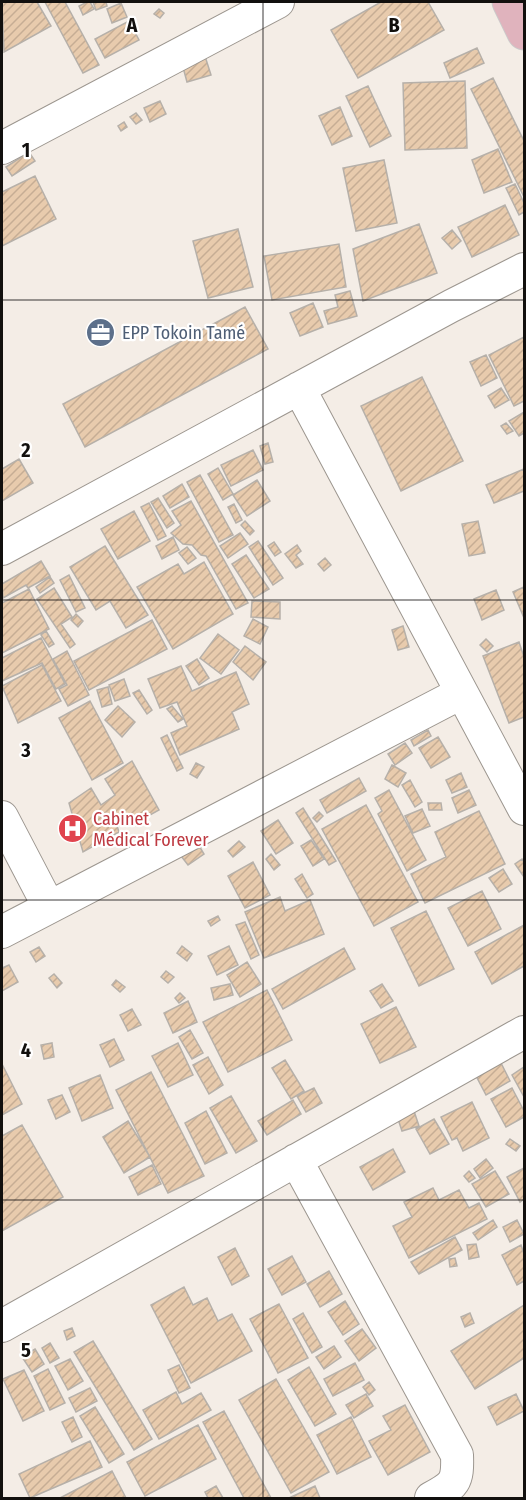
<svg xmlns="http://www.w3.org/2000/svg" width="526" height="1500" viewBox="0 0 526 1500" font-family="'Fira Sans Condensed',sans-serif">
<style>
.building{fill:url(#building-hatch);stroke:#b6b0a9;stroke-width:1.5}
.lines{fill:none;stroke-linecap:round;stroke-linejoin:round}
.minor-casing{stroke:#9c968f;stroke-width:34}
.major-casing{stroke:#cbcaca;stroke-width:35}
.minor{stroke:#fff;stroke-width:32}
.major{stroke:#e0b3bd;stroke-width:33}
.grid{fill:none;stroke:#12100e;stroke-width:1.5;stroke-opacity:0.55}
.labels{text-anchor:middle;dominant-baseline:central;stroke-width:4.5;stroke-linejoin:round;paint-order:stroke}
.service-label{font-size:18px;fill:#4e5e75;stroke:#fff;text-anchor:start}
.health-label{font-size:18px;fill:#be3a42;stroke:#fff;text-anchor:start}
.grid-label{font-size:20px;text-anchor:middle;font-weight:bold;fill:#12100e;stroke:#fff;stroke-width:4.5;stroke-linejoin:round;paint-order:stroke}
</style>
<defs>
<pattern id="building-hatch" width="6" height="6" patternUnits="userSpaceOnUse" patternTransform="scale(1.5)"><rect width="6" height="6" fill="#e8cbad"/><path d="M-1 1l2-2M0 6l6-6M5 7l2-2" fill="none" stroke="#c6ad94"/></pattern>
</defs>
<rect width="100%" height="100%" fill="#f4ede6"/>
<path class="building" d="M2 2H37L51 26 4 52Z
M45 2H65L99 65 83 73Z
M87 2H90L94 9 83 15 79 6Z
M93 2H106L107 6 96 10Z
M381 2H428L444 30 358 78 331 30Z
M121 3 127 17 112 23 107 9Z
M159 9 164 13 160 18 154 14Z
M129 21 139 40 105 58 95 39Z
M477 48 484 63 450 78 444 63Z
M204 53 211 75 187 82 181 60Z
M493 78 524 141V197L471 89Z
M465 81 467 148 405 150 403 83Z
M368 86 391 136 370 147 346 96Z
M160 101 166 114 150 122 144 108Z
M340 107 352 136 332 145 319 116Z
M136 113 142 120 136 124 130 117Z
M124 122 127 127 121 131 118 126Z
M498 149 512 182 484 193 472 160Z
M29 152 35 161 12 176 6 167Z
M384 160 397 223 356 231 343 168Z
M35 176 56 219 2 246V192Z
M515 184 524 203V212L519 215 506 188Z
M505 205 519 235 472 257 458 227Z
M419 224 437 273 363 301 353 249Z
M238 229 253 287 208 298 193 241Z
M452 230 461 241 452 249 442 238Z
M339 244 346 287 272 300 264 256Z
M350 291 357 316 328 324 324 311 338 307 335 295Z
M313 303 323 327 300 336 290 313Z
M245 307 268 349 85 447 63 404Z
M524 337V401L514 406 489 355Z
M486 355 497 378 481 386 470 362Z
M422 377 463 461 401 491 361 406Z
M501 388 509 400 495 408 488 396Z
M524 412V433L519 436 509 421Z
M506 423 513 431 507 434 501 426Z
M268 443 273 462 265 464 260 446Z
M253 450 263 470 231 486 221 465Z
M19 459 33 483 2 501V469Z
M218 468 233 494 223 500 208 474Z
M524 469V491L494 503 486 485Z
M200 475 233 535 219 542 187 482Z
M257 480 270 501 247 516 233 495Z
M182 484 189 497 170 508 163 496Z
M158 498 174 523 167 528 151 502Z
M191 501 248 603 236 609 206 556 201 555 192 545 183 544 171 533 181 525 172 511Z
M149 503 166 536 158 540 141 507Z
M234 504 242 520 236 523 228 507Z
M134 511 150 541 118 559 101 529Z
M245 521 254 531 250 535 241 525Z
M478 521 485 553 469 556 462 524Z
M240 533 248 544 228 558 220 546Z
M173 537 179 550 162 559 156 546Z
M258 541 283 578 273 585 249 547Z
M274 542 281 552 275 556 268 546Z
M297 545 301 551 296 555 303 564 296 568 285 554Z
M105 546 148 615 126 628 110 601 96 610 70 567Z
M187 547 196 558 188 564 179 553Z
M246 555 269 589 254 598 232 564Z
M325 558 331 565 324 571 318 564Z
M41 561 50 576 28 588 26 585 3 598 2 584Z
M204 562 233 614 173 649 137 587 178 564 184 574Z
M69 575 85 608 76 612 60 580Z
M50 577 54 583 40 593 36 587Z
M524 587V618L513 592Z
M54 588 72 617 61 624 75 644 70 648 37 599Z
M29 589 49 629 2 653V603Z
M496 590 504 610 482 620 474 599Z
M252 601 280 602V619L251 617Z
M76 614 83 621 78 627 71 620Z
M253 619 268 627 260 644 244 636Z
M152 620 167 649 89 690 74 661Z
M403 626 409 647 398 650 392 630Z
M46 631 54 644 49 647 41 635Z
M218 634 239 650 221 674 200 658Z
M41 638 65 684 56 689 42 663 2 681V658Z
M486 639 493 646 487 652 480 645Z
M519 642 524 657V717L509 723 483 656Z
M245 646 266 662 253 680 233 662Z
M67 651 89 695 68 706 59 689 67 685 53 659Z
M197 659 209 678 199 685 186 666Z
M42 665 61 701 18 723 2 686Z
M181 666 192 691 236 672 249 704 232 712 239 729 180 755 171 733 187 726 177 702 160 708 148 679Z
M124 679 130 696 115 701 109 685Z
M108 687 112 704 102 707 97 690Z
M139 690 152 710 147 714 133 693Z
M90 701 123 763 92 780 59 718Z
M118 706 135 722 122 737 105 720Z
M172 706 183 719 178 722 167 709Z
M428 730 431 736 414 746 411 740Z
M167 735 183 768 177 771 161 738Z
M438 737 450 757 431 768 419 748Z
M405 743 412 753 395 765 388 754Z
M132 761 159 810 141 820 138 814 117 826 119 832 83 852 69 803 91 788 101 805 115 795 105 779Z
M196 763 204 767 197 778 190 774Z
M392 765 406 773 398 787 385 779Z
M461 773 467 787 452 793 446 780Z
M359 778 366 791 327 813 320 800Z
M410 780 422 802 415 807 402 785Z
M389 790 426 860 407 871 378 814 382 811 375 798Z
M469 790 476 805 458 813 452 798Z
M428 803H441L442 810H429Z
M366 805 418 902 374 926 322 829Z
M303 808 336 861 329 865 296 813Z
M422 809 430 826 413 833 405 816Z
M479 811 505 864 425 903 411 874 446 857 435 832Z
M319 812 323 816 317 822 313 818Z
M278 820 293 843 276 854 261 831Z
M311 840 324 859 313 866 301 846Z
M239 841 245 847 233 857 228 851Z
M198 844 204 854 188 865 181 856Z
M271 854 280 865 274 870 266 859Z
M522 859 524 862V877L515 864Z
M253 862 270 895 245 908 228 876Z
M503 869 512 884 499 892 489 878Z
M302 874 313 894 307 898 295 879Z
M482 891 501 929 468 946 448 908Z
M280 897 285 911 310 900 324 934 264 958 245 912Z
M426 911 454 969 419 986 391 928Z
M218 916 220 920 211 926 208 921Z
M245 922 259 955 251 959 236 925Z
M524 925V966L492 984 475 952Z
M182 946 192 954 187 961 177 953Z
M229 946 238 965 217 975 208 956Z
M39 947 45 956 36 962 30 952Z
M344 948 355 969 283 1009 272 989Z
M247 962 261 984 240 997 227 975Z
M9 965 18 982 2 991V968Z
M166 971 174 977 168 983 161 977Z
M54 974 62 983 57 988 49 978Z
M116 980 125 987 120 992 112 985Z
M230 984 233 995 214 1000 211 988Z
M382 984 393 1001 381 1008 370 991Z
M267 990 292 1040 228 1072 203 1022Z
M180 993 185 998 179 1003 175 998Z
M188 1001 197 1022 173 1033 164 1013Z
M396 1007 416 1047 380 1063 361 1024Z
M132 1009 141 1025 128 1031 120 1015Z
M190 1030 203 1053 192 1059 179 1037Z
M114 1039 124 1060 110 1067 100 1045Z
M52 1043 54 1057 44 1059 41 1045Z
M178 1043 193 1075 168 1087 152 1056Z
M208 1057 223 1085 209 1094 193 1065Z
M499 1059 510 1081 486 1095 474 1072Z
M285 1060 304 1091 291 1099 272 1068Z
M2 1064 22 1104 2 1115Z
M524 1067V1097L512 1075Z
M151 1072 204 1176 168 1193 116 1090Z
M100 1075 113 1108 82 1121 69 1088Z
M314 1088 322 1103 306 1112 297 1096Z
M512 1088 524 1111V1117L506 1127 491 1099Z
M62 1095 70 1112 56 1119 48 1100Z
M231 1096 257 1141 236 1153 210 1108Z
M293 1100 301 1114 267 1135 258 1121Z
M472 1102 489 1138 463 1151 457 1138 452 1140 441 1117Z
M412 1105 419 1126 402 1131 395 1110Z
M206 1111 227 1153 205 1164 185 1123Z
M434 1119 449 1144 430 1154 416 1129Z
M128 1121 150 1157 124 1173 103 1137Z
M22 1125 63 1197 2 1231V1136Z
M510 1139 520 1146 516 1151 506 1144Z
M393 1149 405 1172 373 1190 360 1167Z
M486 1159 493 1168 480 1178 474 1169Z
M152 1165 161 1184 138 1195 129 1177Z
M524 1168V1199L520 1202 507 1177Z
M469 1171 475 1178 469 1182 464 1176Z
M495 1171 509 1194 486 1207 472 1184Z
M433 1188 439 1200 459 1190 469 1208 479 1203 487 1219 409 1258 393 1226 412 1217 404 1202Z
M493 1220 497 1227 478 1240 473 1233Z
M517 1220 524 1234 510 1242 503 1227Z
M455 1237 462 1250 419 1274 411 1262Z
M476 1244 479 1257 469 1259 467 1245Z
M521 1245 524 1254V1281L517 1285 502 1255Z
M235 1248 249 1276 232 1285 218 1257Z
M292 1256 306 1282 282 1295 268 1269Z
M455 1258 457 1266 450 1267 449 1259Z
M329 1271 342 1294 320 1307 307 1284Z
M184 1287 193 1305 207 1298 218 1321 232 1314 252 1351 191 1383 151 1305Z
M345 1301 359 1324 343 1335 328 1312Z
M279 1304 308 1358 278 1373 250 1319Z
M524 1305V1358L475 1389 451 1351Z
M303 1313 322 1347 312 1353 293 1319Z
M470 1313 474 1323 465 1327 461 1317Z
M72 1328 75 1336 67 1340 64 1331Z
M362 1329 376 1348 359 1361 345 1341Z
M93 1341 152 1439 134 1450 74 1352Z
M50 1343 59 1358 50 1363 42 1348Z
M334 1346 341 1357 324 1369 316 1357Z
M35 1349 44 1364 32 1372 22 1357Z
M70 1359 83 1381 68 1390 55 1366Z
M355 1363 364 1380 333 1396 324 1379Z
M179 1365 190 1388 179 1393 168 1370Z
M309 1367 336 1414 315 1426 288 1380Z
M48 1369 65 1403 50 1410 34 1376Z
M24 1370 44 1411 23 1421 3 1379Z
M276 1379 329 1472 291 1493 239 1400Z
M369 1382 375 1390 369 1395 363 1387Z
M90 1388 97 1401 76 1412 69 1398Z
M176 1392 182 1404 201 1393 211 1410 159 1439 143 1410Z
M366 1394 373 1406 354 1418 346 1405Z
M516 1394 524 1411 497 1425 488 1407Z
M405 1405 430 1452 388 1475 369 1441 391 1430 383 1416Z
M95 1407 124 1454 109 1463 80 1416Z
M224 1411 271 1498H244L203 1422Z
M73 1417 82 1437 72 1442 62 1422Z
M351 1417 371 1457 337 1474 317 1435Z
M198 1425 216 1459 145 1496 127 1462Z
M90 1441 102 1467 30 1498 19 1474Z
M112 1471 126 1498H60Z
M216 1486 223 1498H208L205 1492Z
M315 1486 320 1498H289Z"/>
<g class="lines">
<defs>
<path id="minor" d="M2 148 278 2
M299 388 524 809
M2 549 451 306 524 269
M2 817 49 907
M2 932 461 693
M296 1160 457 1455C458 1482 455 1485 431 1498
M2 1326 524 1032"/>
<path id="major" d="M509 2 524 33"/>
</defs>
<use href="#minor" class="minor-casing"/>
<use href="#major" class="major-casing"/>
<use href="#minor" class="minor"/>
<use href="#major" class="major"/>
</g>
<path class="grid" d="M263 2V1498M2 300H524M2 600H524M2 900H524M2 1200H524"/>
<defs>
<symbol id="office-disc" viewBox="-11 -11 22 22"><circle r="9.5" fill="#5c6f8a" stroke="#fff"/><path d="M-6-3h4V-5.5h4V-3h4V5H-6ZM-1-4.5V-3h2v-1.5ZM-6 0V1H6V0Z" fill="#fff"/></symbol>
<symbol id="hospital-disc" viewBox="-11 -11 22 22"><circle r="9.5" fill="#e0444e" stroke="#fff"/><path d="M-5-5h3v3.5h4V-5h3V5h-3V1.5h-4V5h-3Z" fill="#fff"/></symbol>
</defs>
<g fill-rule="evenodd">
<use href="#office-disc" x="84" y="316" width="33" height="33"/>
<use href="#hospital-disc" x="56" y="812" width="33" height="33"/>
</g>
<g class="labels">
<g class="service-label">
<text x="122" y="333">EPP Tokoin Tamé</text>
</g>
<g class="health-label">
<text x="93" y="819">Cabinet<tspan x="93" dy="21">Médical Forever</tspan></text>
</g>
</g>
<g class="grid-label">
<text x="132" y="32">A</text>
<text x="394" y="32">B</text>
<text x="26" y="157">1</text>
<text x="26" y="457">2</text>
<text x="26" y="757">3</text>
<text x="26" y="1057">4</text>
<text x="26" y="1357">5</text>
</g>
<rect width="526" height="1500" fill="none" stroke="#12100e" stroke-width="6"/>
</svg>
